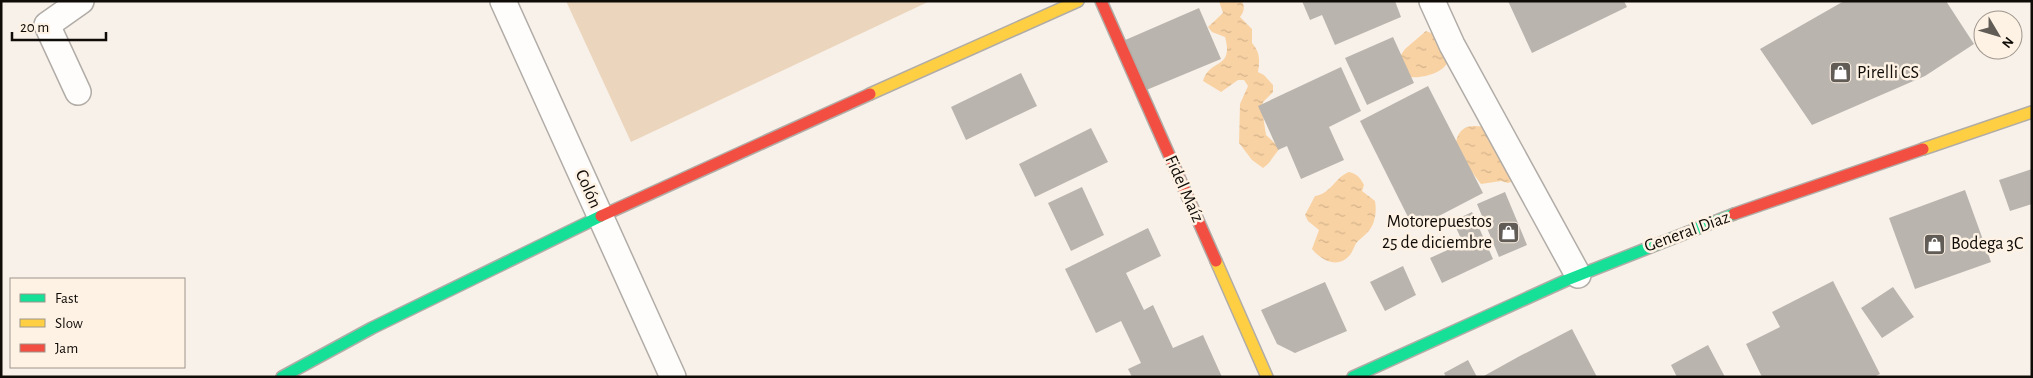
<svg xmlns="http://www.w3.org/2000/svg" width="2033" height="378" viewBox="0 0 2033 378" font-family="'Alegreya Sans',sans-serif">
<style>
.garden{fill:#ebd6bd}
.water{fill:url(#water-ripples)}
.building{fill:#b9b4ae}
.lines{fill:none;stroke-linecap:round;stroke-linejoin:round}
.street-casing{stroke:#b1aca6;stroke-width:28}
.fast-casing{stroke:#b1aca6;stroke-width:14}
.slow-casing{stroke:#b1aca6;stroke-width:14}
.jam-casing{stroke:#b1aca6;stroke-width:14}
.street{stroke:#fefdfc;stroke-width:25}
.fast{stroke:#16e098;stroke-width:11}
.slow{stroke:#ffcf43;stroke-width:11}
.jam{stroke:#f24e42;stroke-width:11}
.labels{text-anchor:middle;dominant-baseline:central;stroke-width:5;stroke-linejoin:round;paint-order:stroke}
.poi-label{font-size:18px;fill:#0f0b07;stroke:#fef2e4;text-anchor:start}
.street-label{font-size:18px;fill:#0f0b07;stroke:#fef2e4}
</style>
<defs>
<pattern id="water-ripples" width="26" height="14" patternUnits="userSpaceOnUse" patternTransform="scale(1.25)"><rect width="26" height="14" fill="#f9d2a3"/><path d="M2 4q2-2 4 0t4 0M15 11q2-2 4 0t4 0" fill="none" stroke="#d4b38b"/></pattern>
</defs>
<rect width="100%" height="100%" fill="#f8f1ea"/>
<path class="garden" d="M566 1H930L631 142Z"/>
<path class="water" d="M1219 1H1242C1245 7 1244 12 1240 17L1252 29V43C1260 52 1260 60 1258 72L1264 75 1273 85V92L1263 102 1262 109 1266 135 1280 148 1268 164 1263 168 1252 160 1239 143 1240 104 1248 86 1244 80H1238L1221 92 1203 81C1210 58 1234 70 1225 37L1212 32 1208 27 1223 13Z
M1426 31 1444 38C1446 45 1450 55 1448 61 1444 74 1417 80 1406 76L1398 59 1405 49Z
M1486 125 1514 181 1508 183 1501 181 1481 184 1455 150C1456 138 1459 126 1474 126 1479 126 1481 127 1486 125Z
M1349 172C1357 174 1360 177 1364 185L1362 191 1375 201C1377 212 1375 226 1366 234 1363 237 1360 239 1357 242 1354 246 1353 252 1349 256 1337 269 1321 260 1312 249L1319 230 1308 221 1305 215 1315 196C1331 194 1335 177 1349 172Z"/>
<path class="building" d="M1302 1H1395L1401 17 1335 45 1322 15 1310 20Z
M1508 1H1624L1627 7 1532 53Z
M1844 1H1946L1974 44 1925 76 1812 125 1760 49Z
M1199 8 1221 59 1144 91 1123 41Z
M1393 37 1414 83 1367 105 1345 58Z
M1341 67 1361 111 1329 127 1344 160 1301 179 1287 146 1278 150 1258 106Z
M1021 73 1037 106 966 140 951 107Z
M1428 86 1483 193 1414 229 1360 121Z
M1091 128 1108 162 1035 197 1019 164Z
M2032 169V204L2010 211 1999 180Z
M1082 187 1104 235 1071 251 1048 203Z
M1965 190 1991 262 1915 289 1889 218Z
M1505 192 1527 245 1499 257 1477 204Z
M1472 212 1493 259 1442 283 1430 258 1463 243 1453 221Z
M1148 228 1161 256 1126 273 1144 310 1153 305 1173 348 1203 335 1222 377H1132L1128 369 1141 363 1121 321 1096 333 1065 269Z
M1403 266 1416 295 1385 311 1370 282Z
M1833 281 1880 374 1874 377H1762L1746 344 1780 327 1772 312Z
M1325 282 1347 331 1295 353 1277 344 1261 310Z
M1893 287 1914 317 1882 338 1861 308Z
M1572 329 1597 377H1482L1518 357Z
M1708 345 1725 377H1677L1671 365Z
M1468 360 1477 377H1446L1444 373Z"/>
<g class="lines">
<defs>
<path id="street" d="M503 1 673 377
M1432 1 1452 45 1578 275
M78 92 47 25 81 1"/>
<path id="fast" d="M282 377 372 328 601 216
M1353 377 1567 280 1734 214"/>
<path id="slow" d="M870 94 1078 1
M1923 149 2032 112
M1216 261 1267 377"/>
<path id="jam" d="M1101 1 1216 261
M1734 214 1923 149
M601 216 870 94"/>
</defs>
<use href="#street" class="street-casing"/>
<use href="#fast" class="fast-casing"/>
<use href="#slow" class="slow-casing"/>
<use href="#jam" class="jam-casing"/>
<use href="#street" class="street"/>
<use href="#fast" class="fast"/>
<use href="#slow" class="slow"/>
<use href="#jam" class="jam"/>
</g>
<defs>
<symbol id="shop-square" viewBox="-11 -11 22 22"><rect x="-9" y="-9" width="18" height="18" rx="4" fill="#615c56" stroke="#fef2e4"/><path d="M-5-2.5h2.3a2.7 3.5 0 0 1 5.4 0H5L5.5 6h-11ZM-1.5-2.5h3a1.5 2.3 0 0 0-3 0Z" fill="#fff"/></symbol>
</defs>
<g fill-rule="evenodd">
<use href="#shop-square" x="1828" y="60" width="25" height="25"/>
<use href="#shop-square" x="1496" y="220" width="25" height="25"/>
<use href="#shop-square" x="1922" y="232" width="25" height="25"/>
</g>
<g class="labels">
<g class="poi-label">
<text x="1857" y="73">Pirelli CS</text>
<text x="1492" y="222" text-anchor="end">Motorepuestos<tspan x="1492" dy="21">25 de diciembre</tspan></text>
<text x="1951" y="244">Bodega 3C</text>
</g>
<g class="street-label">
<text transform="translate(588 189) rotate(66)">Colón</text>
<text transform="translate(1184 189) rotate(66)">Fidel Maíz</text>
<text transform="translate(1687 232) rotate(-20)">General Diaz</text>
</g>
</g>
<rect width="2033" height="378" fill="none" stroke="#0f0b07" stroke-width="5"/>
<rect x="10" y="278" width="175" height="90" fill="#fef2e4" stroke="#9e968c"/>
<rect x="20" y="294" width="25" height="8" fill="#16e098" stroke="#9e968c"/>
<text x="55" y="303" font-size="15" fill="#0f0b07">Fast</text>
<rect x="20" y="319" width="25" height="8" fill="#ffcf43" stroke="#9e968c"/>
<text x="55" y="328" font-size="15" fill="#0f0b07">Slow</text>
<rect x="20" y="344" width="25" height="8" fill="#f24e42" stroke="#9e968c"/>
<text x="55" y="353" font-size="15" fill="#0f0b07">Jam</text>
<g transform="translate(1998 35) rotate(128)"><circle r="24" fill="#fef2e4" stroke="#9e968c"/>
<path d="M0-4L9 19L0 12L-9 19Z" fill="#615c56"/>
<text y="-8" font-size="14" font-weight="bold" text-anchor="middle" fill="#0f0b07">N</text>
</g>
<path d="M12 32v8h94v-8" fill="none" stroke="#0f0b07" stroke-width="2.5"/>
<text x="20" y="32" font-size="15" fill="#0f0b07" stroke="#fef2e4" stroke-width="4" paint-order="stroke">20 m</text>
</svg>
